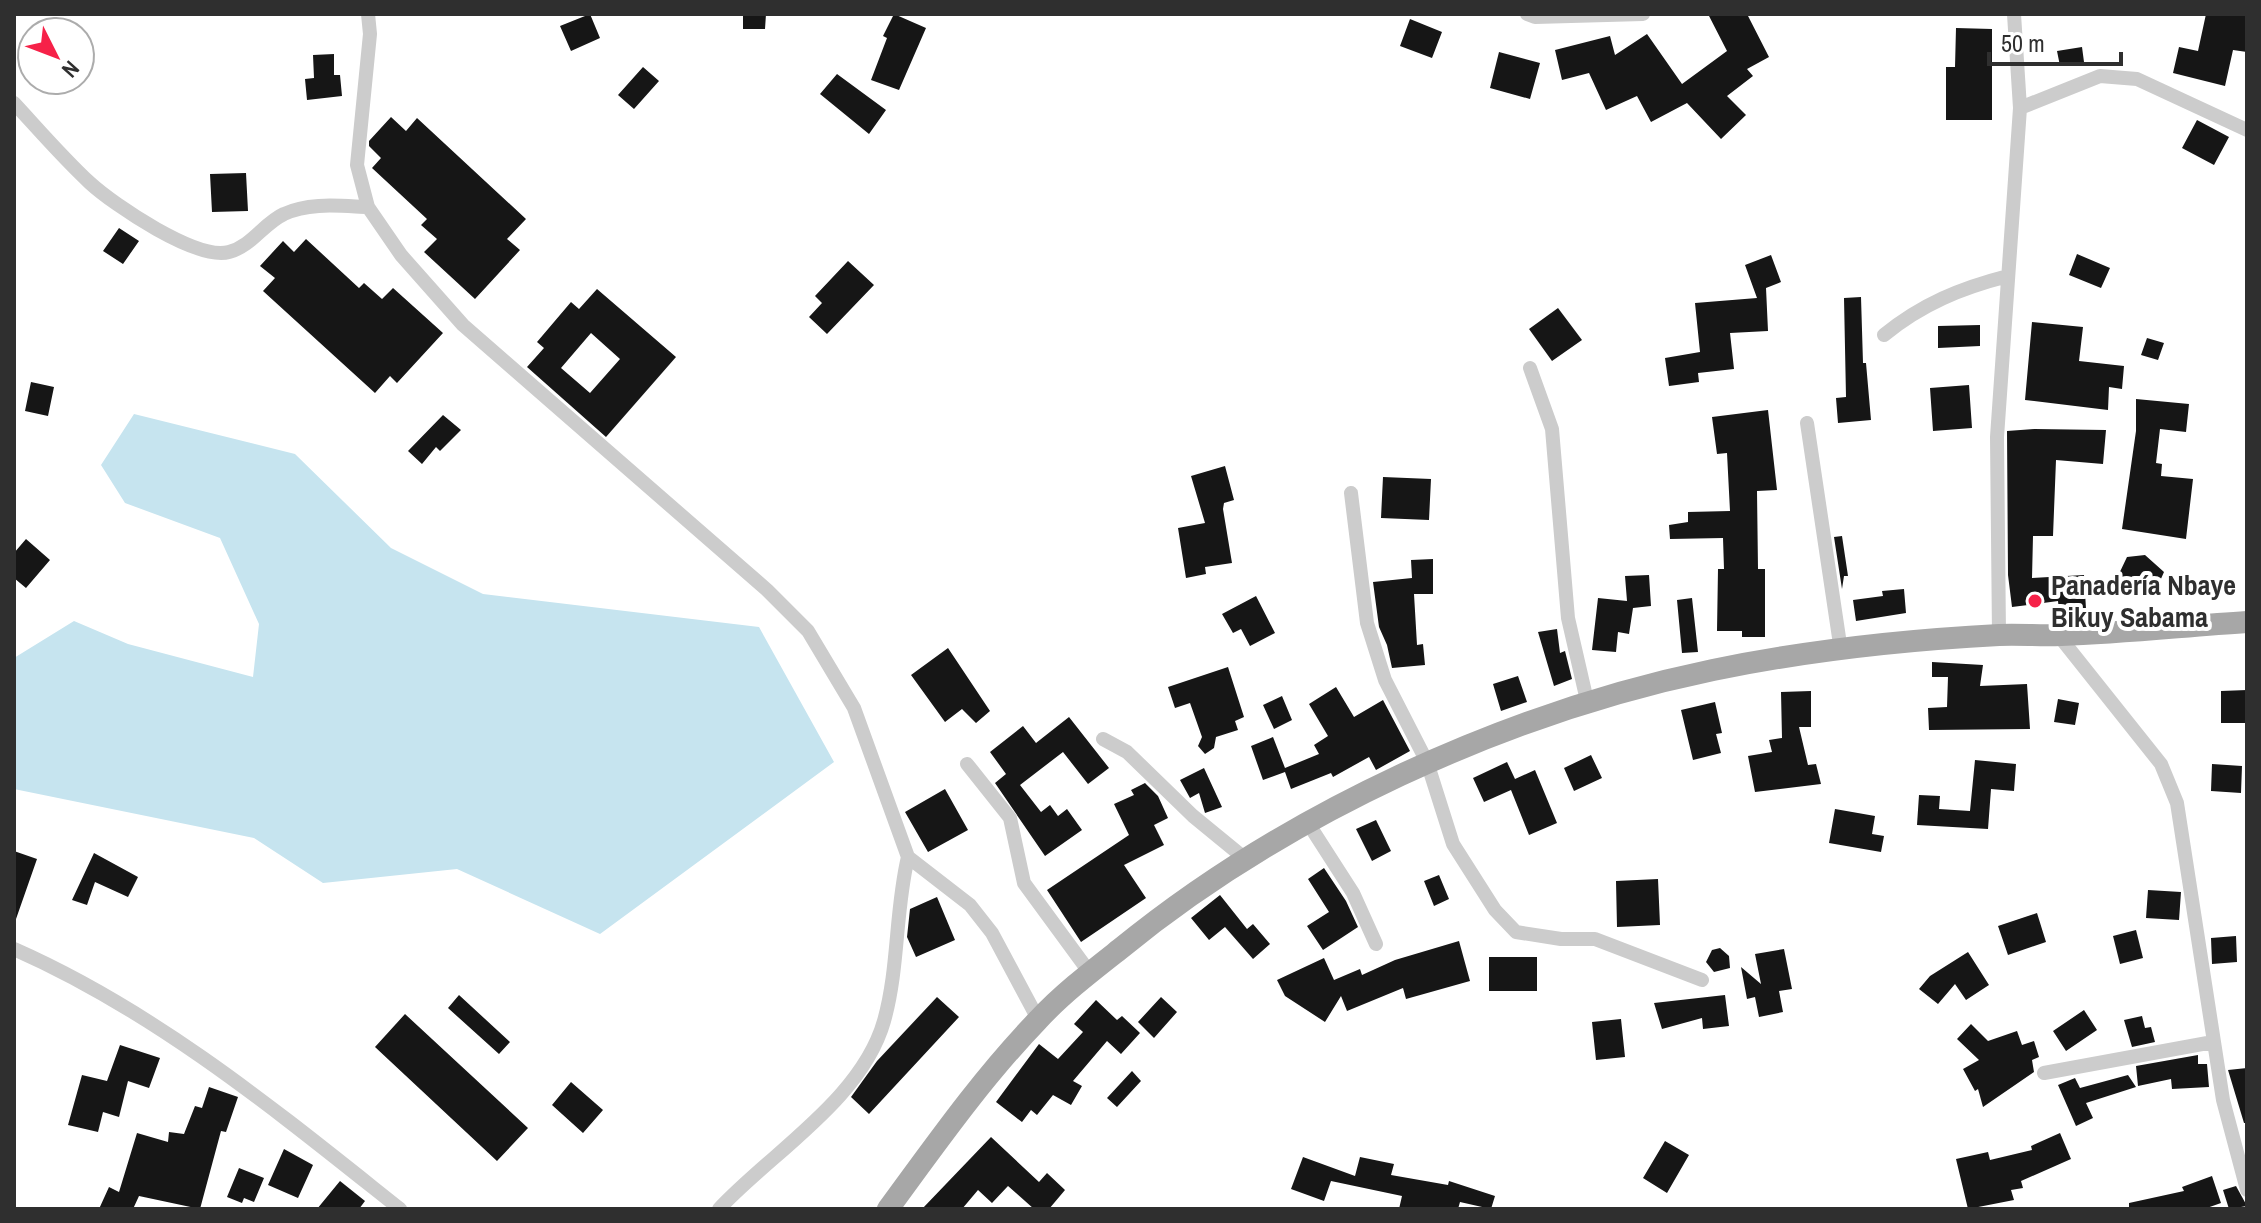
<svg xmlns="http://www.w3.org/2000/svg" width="2261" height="1223" viewBox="0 0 2261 1223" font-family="'Archivo Narrow',sans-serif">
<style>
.water{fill:#c6e4ef}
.building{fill:#161616;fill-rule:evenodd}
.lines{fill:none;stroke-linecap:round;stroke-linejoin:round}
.street{stroke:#ccc;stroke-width:14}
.primary{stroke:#a7a7a7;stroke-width:22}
.poi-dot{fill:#f62148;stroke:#fff;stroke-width:3}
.labels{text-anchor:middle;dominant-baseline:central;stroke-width:8;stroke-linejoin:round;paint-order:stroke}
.poi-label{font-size:28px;font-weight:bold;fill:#2f2f2f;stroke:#fff;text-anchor:start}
</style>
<rect width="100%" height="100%" fill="#fff"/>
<path class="water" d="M134 414 295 454 391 548 483 594 759 627 834 762 600 934 457 869 323 883 254 838 14 789V658L74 621 128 644 253 677 259 624 220 538 125 503 101 465Z"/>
<path class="building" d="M590 14 600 38 571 51 560 26Z
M743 14H766L765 29H743Z
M894 14 926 28 899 90 871 80 887 38 883 36Z
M1708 14H1747L1769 57 1747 69 1753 76 1727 96 1746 115 1721 139 1687 103 1651 122 1637 96 1606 110 1589 73 1562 80 1555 50 1610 36 1615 55 1647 34 1682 84 1727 51Z
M2206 14 2247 16V52L2233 50 2225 86 2173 73 2179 47 2198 51Z
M1410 19 1442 32 1432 58 1400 46Z
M1956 28 1992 29V120H1946V67H1955Z
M2082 47 2084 62 2060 66 2057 51Z
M1499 52 1540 63 1530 99 1490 88Z
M334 54V75H340L342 96 307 100 305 79 314 78 313 55Z
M643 67 659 81 634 109 618 95Z
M837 74 886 110 869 134 820 94Z
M391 117 406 131 417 118 526 219 507 239 520 250 475 299 424 252 437 239 421 225 427 219 372 168 381 158 369 146V141Z
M2197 120 2229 137 2214 165 2182 148Z
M246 173 248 211 212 212 210 174Z
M119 228 139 241 123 264 103 251Z
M306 239 359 288 364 283 382 299 393 288 443 333 397 383 390 376 375 393 263 291 275 278 260 266 283 241 294 252Z
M2077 254 2110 268 2101 288 2069 275Z
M1771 255 1781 282 1766 288 1768 331 1730 333 1734 369 1698 373 1699 382 1669 386 1665 358 1700 352 1695 303 1757 298 1745 265Z
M848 261 874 285 827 334 809 317 822 303 815 296Z
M597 289 676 357 606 437 527 367 544 348 537 342 571 302 579 309ZM591 333 620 359 590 393 561 368Z
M1861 297 1863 363H1866L1871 420 1838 423 1836 398 1846 397 1844 298Z
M1558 308 1582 340 1552 361 1529 329Z
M2032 322 2083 327 2079 361 2124 366 2122 389 2109 387 2108 410 2025 400Z
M1980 325V346L1938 348V326Z
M2147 338 2164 343 2158 360 2141 355Z
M31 382 54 387 48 416 25 411Z
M1969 385 1972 428 1933 431 1930 388Z
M2136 399 2189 404 2186 432 2160 429 2156 463 2162 464 2161 476 2193 479 2186 539 2122 529 2136 431Z
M1768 410 1777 490 1757 491 1758 569H1765V637H1742V631H1717L1718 569H1724L1723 538 1670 539 1669 525 1688 522V512L1730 511 1727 453 1717 454 1712 417Z
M443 415 461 430 440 451 436 447 422 464 408 451Z
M2034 429 2106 430 2103 464 2056 460 2053 536H2033L2032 578 2084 575 2086 609 2059 611 2058 601 2012 607 2008 575 2007 431Z
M1225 466 1234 500 1224 503 1223 509 1232 563 1205 567 1206 574 1186 578 1178 528 1205 523 1191 476Z
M1383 477 1431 479 1429 520 1381 518Z
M1842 536 1848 576H1844L1842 589 1834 537Z
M26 539 50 560 26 588 14 578V553Z
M2145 555 2164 572 2156 590 2133 593 2117 578 2127 557Z
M1433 559V594H1414L1417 645 1423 644 1425 665 1392 668 1387 645 1379 627 1373 582 1412 578 1411 560Z
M1649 575 1651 606 1633 608 1629 634 1618 632 1616 652 1592 650 1598 598 1627 601 1625 576Z
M1904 589 1906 613 1856 621 1853 600 1883 596 1882 591Z
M1256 596 1275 633 1250 646 1241 629 1233 633 1222 614Z
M1692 598 1698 652 1682 653 1677 600Z
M1557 629 1560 653 1565 651 1572 679 1554 686 1538 632Z
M948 648 990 711 976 723 962 709 945 722 911 675Z
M1932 662 1983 665 1980 686 2027 684 2030 729 1929 730 1928 708 1947 707 1948 677H1932Z
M1228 667 1244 717 1235 721 1238 730 1216 737 1214 748 1205 754 1198 746 1202 737 1190 703 1175 708 1168 687Z
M1518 676 1527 702 1501 711 1493 684Z
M1336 687 1354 717 1383 700 1410 751 1376 770 1369 757 1333 777 1331 773 1291 789 1285 772 1263 780 1251 746 1273 737 1285 768 1319 754 1314 745 1328 736 1309 704Z
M2247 690V723H2221V691Z
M1811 691V727H1799L1808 765 1816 764 1821 784 1755 792 1748 756 1772 752 1769 740 1782 738 1781 692Z
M1282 696 1292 720 1274 729 1263 705Z
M2058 699 2079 703 2075 725 2054 722Z
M1715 702 1722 733 1716 734 1721 753 1693 760 1681 710Z
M1069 717 1109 768 1088 784 1063 752 1020 785 1041 812 1050 805 1058 816 1067 809 1082 830 1045 856 995 783 1006 774 990 752 1023 726 1036 743Z
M1591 755 1602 778 1574 791 1564 768Z
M1975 760 2016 764 2014 791 1991 789 1988 829 1917 825 1919 795 1940 796 1939 809 1970 811Z
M1507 762 1515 779 1535 770 1557 823 1529 835 1511 790 1484 802 1473 778Z
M2212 764 2242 766 2241 793 2211 791Z
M1204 768 1222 807 1205 813 1199 793 1190 798 1180 780Z
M1145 783 1158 796 1168 818 1154 825 1164 845 1124 865 1146 898 1081 942 1047 890 1129 835 1114 804 1134 795 1131 790Z
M945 789 968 830 928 852 905 812Z
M1835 809 1875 816 1872 834 1884 836 1881 852 1829 843Z
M1376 820 1391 851 1372 861 1356 829Z
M14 851 37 859 16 919H14Z
M94 853 138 877 128 897 95 882 87 905 72 900Z
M1324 868 1346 901 1358 927 1323 950 1307 926 1329 912 1308 879Z
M1439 875 1449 899 1434 906 1424 881Z
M1658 879 1660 925 1617 927 1616 881Z
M2148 890 2181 892 2179 920 2146 918Z
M1220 895 1247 929 1253 924 1270 944 1253 959 1225 927 1209 940 1191 918Z
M937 897 955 940 916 957 907 937 910 909Z
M2037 913 2046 942 2008 955 1998 926Z
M2136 930 2143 958 2120 964 2113 936Z
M2236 936 2237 962 2212 964 2211 938Z
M1459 941 1470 981 1406 999 1403 988 1347 1011 1341 996 1325 1022 1285 996 1277 980 1324 958 1334 980 1360 969 1362 975 1395 960Z
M1720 948 1729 956 1730 968 1714 972 1706 962 1712 950Z
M1784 949 1792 989 1779 991 1783 1012 1759 1017 1755 997 1747 999 1741 967 1761 984 1755 954Z
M1968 952 1989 985 1966 1000 1955 984 1938 1004 1919 989 1930 976Z
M1489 957H1537V991H1489Z
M459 995 510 1042 499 1054 448 1008Z
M1725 995 1729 1026 1703 1029 1702 1018 1662 1029 1654 1003Z
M937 997 959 1017 869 1114 851 1097 877 1061Z
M1161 997 1177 1012 1154 1038 1138 1022Z
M1096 1000 1117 1020 1122 1016 1140 1033 1121 1054 1107 1041 1073 1081 1082 1086 1071 1105 1053 1095 1037 1115 1031 1110 1022 1122 996 1102 1039 1044 1058 1059 1083 1032 1074 1024Z
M2084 1010 2097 1030 2066 1051 2053 1031Z
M405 1014 528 1128 497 1161 375 1047Z
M2142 1016 2145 1028 2151 1027 2155 1042 2132 1047 2124 1020Z
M1621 1019 1625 1057 1596 1060 1592 1022Z
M1971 1024 1988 1041 2017 1031 2022 1045 2034 1041 2039 1057 2032 1060 2034 1072 1983 1107 1978 1089 1975 1091 1963 1069 1979 1060 1957 1039Z
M120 1045 160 1058 149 1088 128 1081 119 1117 103 1112 98 1132 68 1125 82 1075 107 1081Z
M2198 1055V1064H2207L2209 1087 2172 1089 2171 1079 2138 1086 2136 1066Z
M2247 1068V1123H2244L2228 1070Z
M1132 1071 1141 1081 1117 1107 1107 1098Z
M2128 1075 2136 1087 2086 1103 2093 1118 2076 1126 2058 1085 2075 1078 2080 1088Z
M571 1082 603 1110 583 1133 552 1105Z
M209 1087 238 1097 226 1132 221 1131 200 1209 139 1196 133 1209H99L109 1187 119 1192 137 1133 168 1142 169 1132 184 1134 195 1106 202 1108Z
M2060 1133 2071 1159 2021 1181 2023 1188 2011 1190 2014 1200 1968 1209 1956 1159 1988 1152 1990 1160 2032 1150 2031 1146Z
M991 1137 1039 1182 1047 1173 1065 1190 1049 1209H1034L1008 1186 992 1203 978 1190 962 1209H922Z
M1665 1141 1689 1155 1667 1193 1643 1178Z
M284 1149 313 1165 298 1198 268 1185Z
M1303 1157 1355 1176 1360 1157 1394 1164 1391 1175 1448 1185 1449 1181 1495 1196 1491 1209 1460 1202 1458 1209H1399L1402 1196 1331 1181 1324 1201 1291 1189Z
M239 1168 264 1178 254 1202 244 1198 242 1203 227 1197Z
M2212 1176 2221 1203 2204 1209H2129V1203L2184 1191 2182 1187Z
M340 1181 365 1201 359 1209H317Z
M2236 1186 2247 1206 2229 1209 2223 1190Z"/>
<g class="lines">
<path class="street" d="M368 14 370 34 357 165 368 207 401 255 463 325 767 590 808 631 854 708 908 857 970 905 992 933 1038 1019
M1527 14 1535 17 1643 14
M14 103C39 130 63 158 90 183 114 205 197 261 229 252 252 246 264 223 284 214 309 202 341 206 368 207
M2020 108 2100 76 2137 79 2247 130
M1884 335C1922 304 1961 288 2008 276
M1530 368 1552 429 1568 618 1588 705
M1807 423 1841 651
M1351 493 1367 623 1385 680 1427 762 1453 844 1495 910 1516 932 1561 939H1595L1702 980
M1999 635 1997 437 2020 108 2014 14
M2059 636 2161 764 2177 803 2223 1100 2247 1190
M1103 739 1127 752 1193 816 1243 857
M967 764 1010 818 1024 883 1090 973
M1308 823 1353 893 1376 944
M14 949C157 1012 279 1113 400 1209
M2044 1073 2213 1042
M719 1209C771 1153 862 1099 884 1021 899 968 895 911 908 857"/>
<path class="primary" d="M888 1209C935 1145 982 1078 1038 1020 1062 994 1092 971 1120 949 1284 815 1505 713 1713 670 1805 651 1904 640 1999 635 2019 634 2040 636 2061 635 2123 633 2185 626 2247 622"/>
</g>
<circle class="poi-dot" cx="2035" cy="601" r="8"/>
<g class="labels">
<g class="poi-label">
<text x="2051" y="585">Panadería Nbaye<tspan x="2051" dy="32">Bikuy Sabama</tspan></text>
</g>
</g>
<rect width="2261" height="1223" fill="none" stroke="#2f2f2f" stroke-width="32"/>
<g transform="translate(56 56) rotate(132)"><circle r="38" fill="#ffffff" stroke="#acacac" stroke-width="2"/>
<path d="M0-6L14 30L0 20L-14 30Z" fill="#f62148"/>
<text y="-12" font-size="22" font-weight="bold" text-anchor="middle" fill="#2f2f2f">N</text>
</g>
<path d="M1989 52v12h132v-12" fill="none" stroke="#2f2f2f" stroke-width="4"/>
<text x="2001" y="52" font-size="24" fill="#2f2f2f" stroke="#ffffff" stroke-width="6" paint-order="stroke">50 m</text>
</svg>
